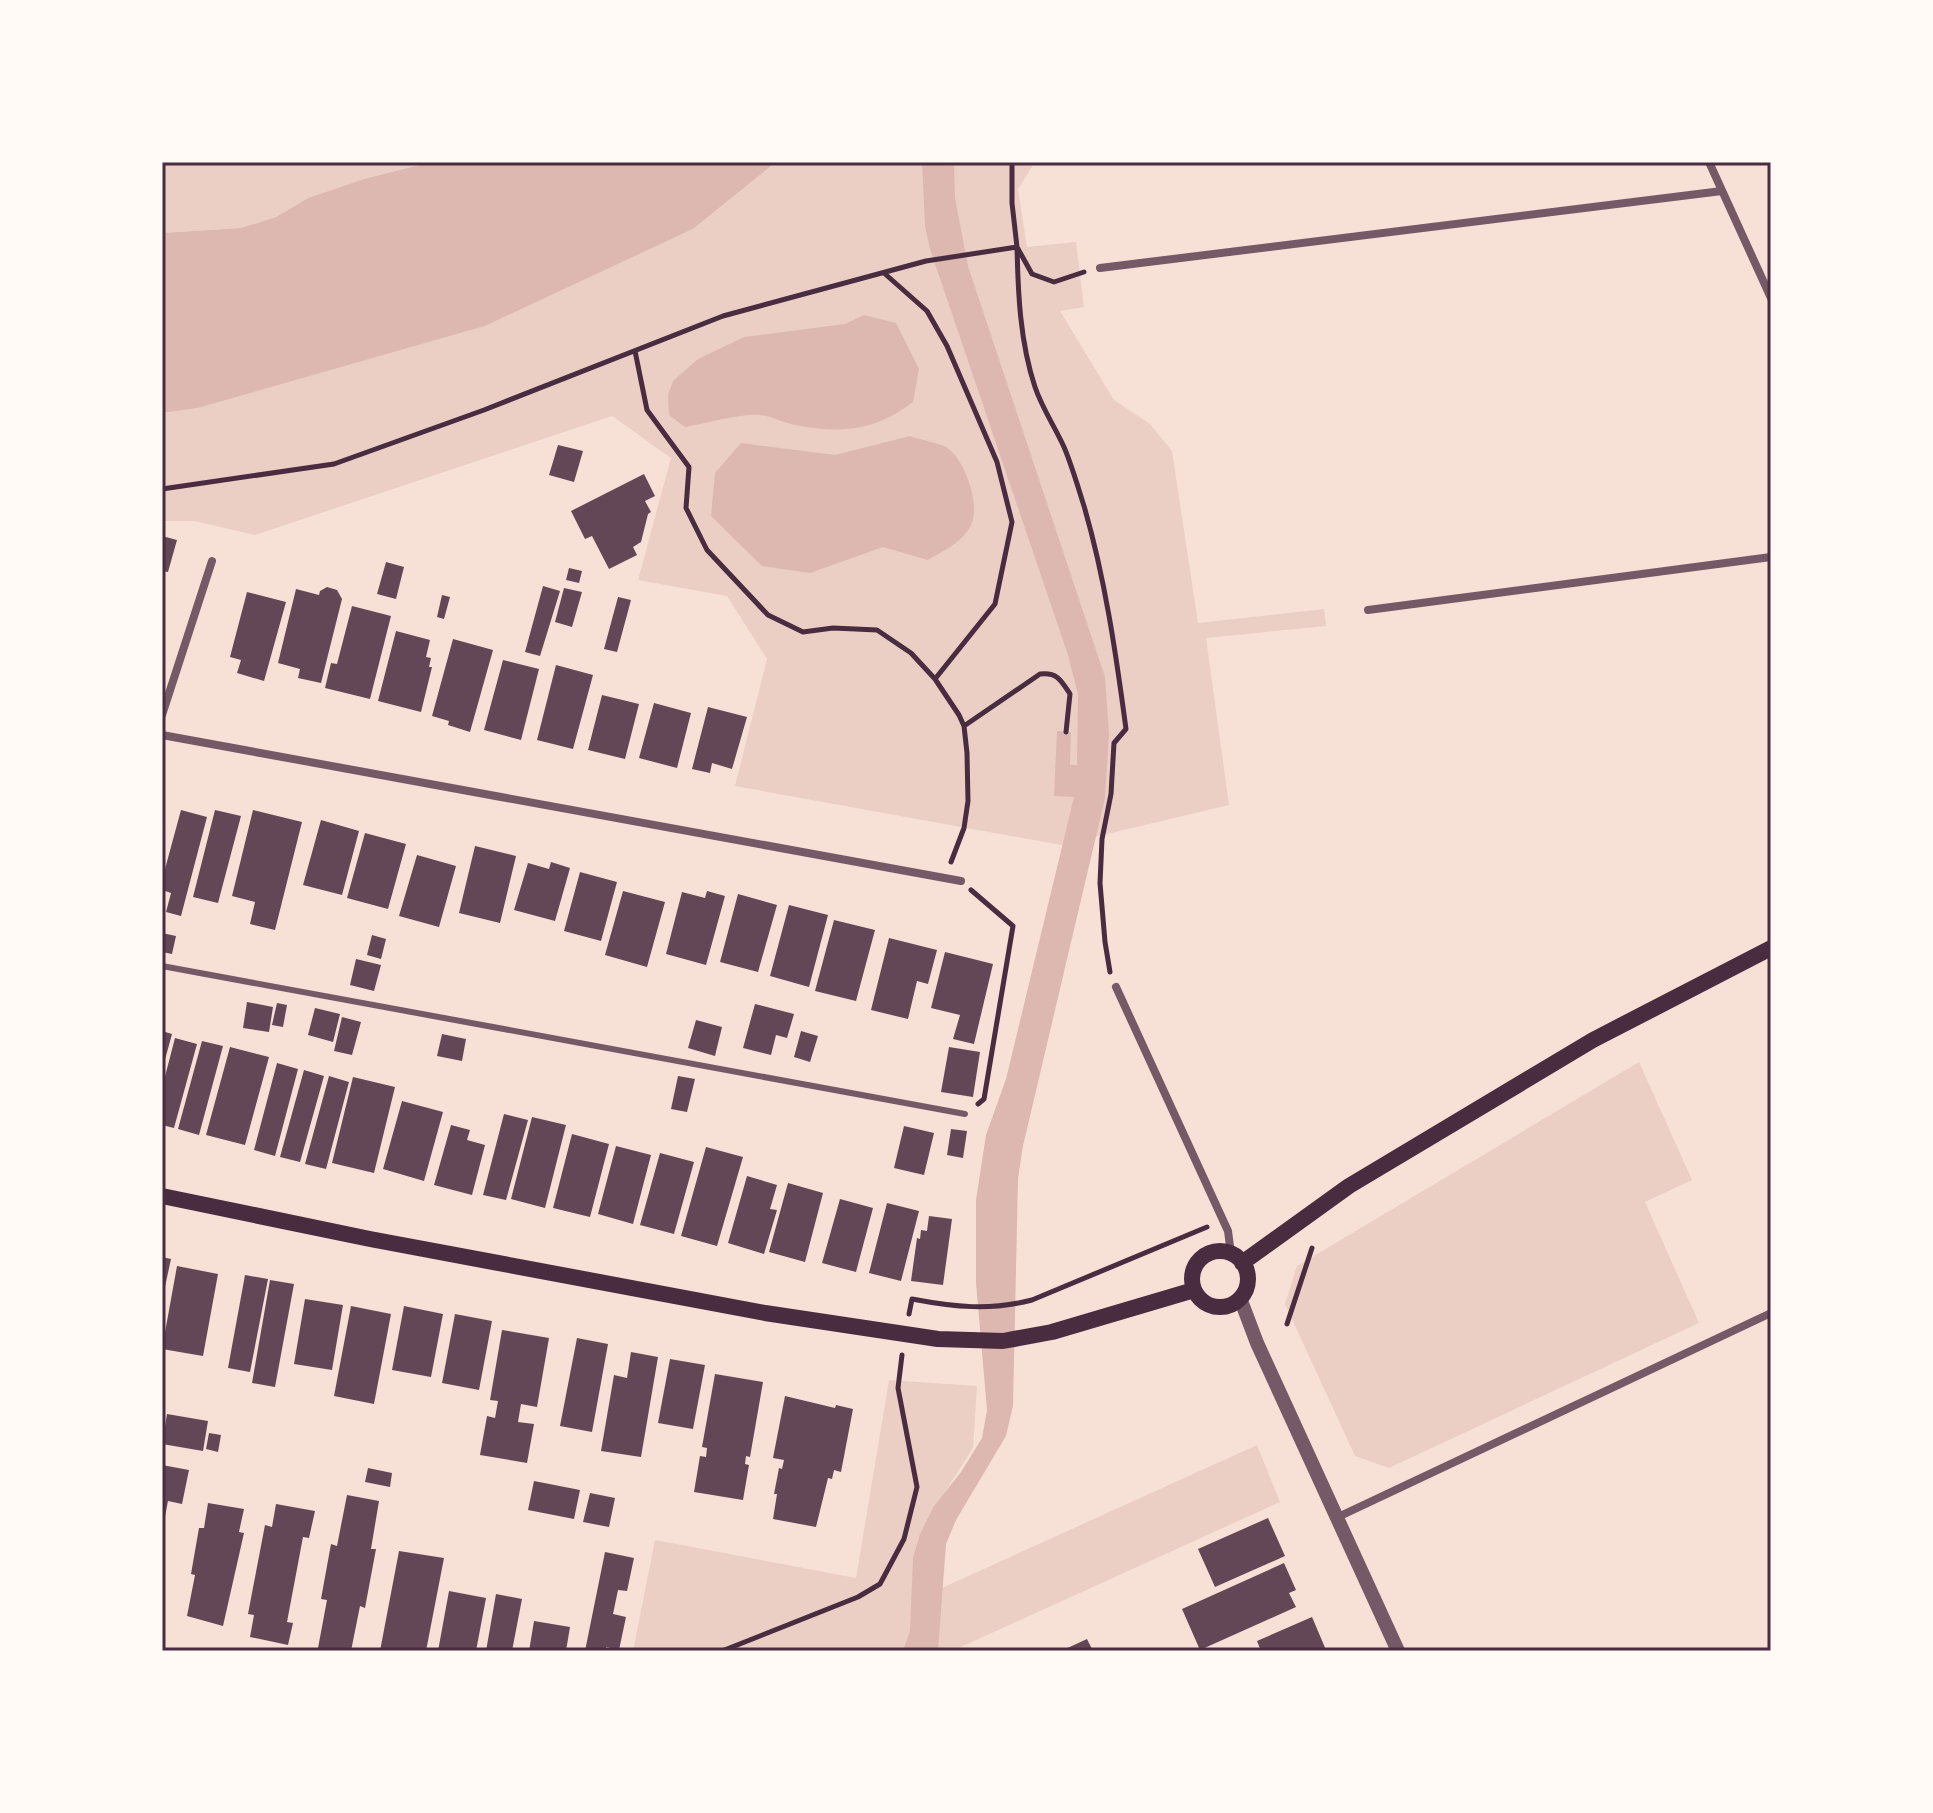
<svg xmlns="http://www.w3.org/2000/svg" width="1933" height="1813" viewBox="0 0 1933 1813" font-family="Quicksand,sans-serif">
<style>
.green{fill:#ebcfc5}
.water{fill:#dcb8b0}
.building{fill:#644757}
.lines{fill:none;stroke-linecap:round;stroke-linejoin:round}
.path{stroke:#4a2c40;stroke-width:5}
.service{stroke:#755966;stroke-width:6}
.minor{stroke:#755966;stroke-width:8}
.tertiary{stroke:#755966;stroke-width:14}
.secondary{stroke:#4a2c40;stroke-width:16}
.neatline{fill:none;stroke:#4a2c40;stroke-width:3}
</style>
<rect width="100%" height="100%" fill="#f7e1d7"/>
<path class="green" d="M162 162H431L364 179 308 198 276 217 241 228 162 233Z
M776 162H1035L1018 189 1027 247 1076 242 1084 307 1060 311 1114 400 1150 424 1172 451 1198 623 1324 609 1326 626 1206 638 1229 805 1061 845 735 786 767 659 727 596 638 580 671 458 612 416 255 535 194 521H162V413L198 408 485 326 693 229Z
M1639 1062 1692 1180 1645 1202 1699 1323 1389 1468 1355 1456 1285 1304 1297 1266Z
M889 1380 977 1386 973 1448 934 1509 913 1601 1257 1445 1280 1502 952 1651H633L655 1540 856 1578Z"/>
<path class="water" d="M431 162H776L693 229 485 326 198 408 162 413V233L241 228 276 217 308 198 364 179Z
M922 162H954L955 198 968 266 1105 677 1109 734 1105 798 1023 1146 1018 1178 1013 1406 1006 1436 956 1520 946 1544 938 1651H903L910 1631 913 1558 920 1534 934 1506 961 1472 982 1438 987 1410 976 1283V1200L986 1135 1006 1079 1074 797 1054 796 1057 731 1071 732 1070 765H1077L1078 694 1068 655 930 249 925 226Z
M864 315 896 323 919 369 913 402C875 431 841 434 795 425 783 423 771 416 759 415 742 413 704 424 685 427L669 415 668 395 673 381 698 359 744 337 845 324Z
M910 436C921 440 936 442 946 447 965 459 981 505 971 525 963 542 943 551 928 560L883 547 810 573 762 566 711 516 715 473 741 443 835 455Z"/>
<path class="building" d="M558 445 583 451 574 482 549 475Z
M644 474 655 496 645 501 651 512 648 514 641 542 633 547 637 555 609 569 592 536 585 539 571 511Z
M162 536 177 540 168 572 162 571Z
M386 562 404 567 396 599 377 594Z
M569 568 582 571 579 583 566 580Z
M543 586 560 591 540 656 525 652Z
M327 587 337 590 342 599 321 683 298 678 300 669 278 663 296 589 319 595 320 591Z
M564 588 582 592 572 627 555 622Z
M247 592 286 602 264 681 237 673 241 660 230 657Z
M442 595 450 597 444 619 437 617Z
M618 597 631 600 617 652 604 649Z
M352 606 391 616 370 699 325 688 331 663 337 664Z
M396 631 430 640 426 657 431 658 429 667H432L421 712 378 701Z
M453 639 493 650 470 732 448 725 449 721 432 716Z
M503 660 539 669 521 740 484 730Z
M556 665 593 675 573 749 537 740Z
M602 695 639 704 625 759 588 750Z
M654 703 691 713 677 768 639 758Z
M708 707 747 717 732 769 712 763 710 773 692 769Z
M181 810 207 817 181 916 166 912 171 893 162 890V880Z
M215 810 241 816 218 903 193 897Z
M253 810 302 822 275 930 250 924 255 902 232 896Z
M321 820 359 831 342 895 303 885Z
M365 833 406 844 388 909 347 898Z
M475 846 516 856 500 923 459 913Z
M417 855 456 866 439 927 399 916Z
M551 862 570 868 555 921 514 910 528 863 549 869Z
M580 872 617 882 601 941 564 931Z
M623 891 665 902 647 967 605 955Z
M707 891 725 896 706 965 666 954 682 892 705 898Z
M738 894 777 905 758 972 720 962Z
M789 905 828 915 809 987 770 976Z
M834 920 875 930 856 1001 815 991Z
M162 933 176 936 172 954 162 952Z
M372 935 386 939 381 959 367 955Z
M889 938 937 950 928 984 917 981 908 1019 871 1010Z
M945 952 993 964 974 1044 953 1039 960 1015 931 1008Z
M356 959 381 965 374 991 350 985Z
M247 1002 273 1007 269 1032 243 1028Z
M277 1003 287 1005 283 1027 272 1025Z
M755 1004 794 1014 787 1038 776 1035 771 1055 743 1048Z
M315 1008 340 1014 333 1042 308 1035Z
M342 1017 361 1022 352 1055 334 1051Z
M696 1020 722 1027 715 1056 688 1048Z
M162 1031 172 1034 163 1067H162Z
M801 1031 818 1036 810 1062 794 1057Z
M442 1034 466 1039 462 1061 437 1056Z
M175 1038 197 1044 174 1128 162 1125V1088Z
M202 1041 223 1046 199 1135 178 1129Z
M230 1047 269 1057 245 1145 206 1135Z
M949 1047 980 1052 973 1097 941 1092Z
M277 1063 298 1069 275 1156 254 1150Z
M304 1070 324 1076 300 1162 280 1157Z
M329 1076 349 1082 326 1169 305 1164Z
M678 1076 695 1079 687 1112 671 1109Z
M353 1077 395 1087 374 1173 332 1163Z
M402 1101 443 1112 424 1181 383 1169Z
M504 1114 528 1120 506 1200 483 1195Z
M532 1117 566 1125 545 1208 511 1199Z
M451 1125 470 1130 467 1140 485 1145 472 1195 434 1185Z
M904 1126 934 1133 924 1175 894 1168Z
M951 1129 967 1131 963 1158 947 1155Z
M572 1134 609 1144 590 1217 553 1208Z
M616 1146 651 1155 633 1224 598 1214Z
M706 1147 743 1157 717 1246 681 1236Z
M660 1153 694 1162 674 1234 640 1225Z
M747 1176 777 1185 770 1209 777 1210 764 1254 728 1243Z
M788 1183 823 1193 805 1262 769 1252Z
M840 1199 873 1208 856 1272 822 1263Z
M887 1203 919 1211 901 1281 869 1273Z
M929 1216 952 1219 943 1285 911 1281 917 1238 920 1239 921 1230 927 1231Z
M162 1257 171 1259 163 1296H162Z
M177 1266 218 1274 203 1356 162 1349Z
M245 1275 268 1279 250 1372 228 1368Z
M270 1280 294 1284 275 1387 252 1383Z
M305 1299 343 1305 332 1370 294 1364Z
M351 1306 391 1314 374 1404 334 1396Z
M404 1306 443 1314 431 1377 392 1370Z
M455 1314 492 1321 479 1390 442 1383Z
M502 1330 549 1338 537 1407 521 1404 518 1422 534 1424 527 1463 480 1455 487 1416 495 1418 498 1401 490 1400Z
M577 1338 608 1344 592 1432 560 1426Z
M631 1352 658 1357 641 1457 601 1451 614 1375 627 1378Z
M670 1359 705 1365 693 1429 658 1423Z
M715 1374 763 1382 750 1457 746 1456 745 1464 749 1465 743 1500 694 1492 700 1456 706 1457 707 1448 702 1447Z
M785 1396 835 1408 836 1405 853 1409 841 1472 834 1470 832 1479 828 1478 816 1527 773 1519 777 1494H774L779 1468 782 1469 784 1460 773 1458Z
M167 1414 208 1421 203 1451 162 1444Z
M209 1433 221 1435 218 1452 206 1449Z
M162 1465 189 1470 182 1504 168 1501 163 1527Z
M368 1468 392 1473 390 1487 365 1482Z
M534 1481 580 1490 574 1519 528 1510Z
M590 1493 615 1498 609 1527 583 1522Z
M347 1495 379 1501 371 1549H376L365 1608 360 1606 351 1651H337L318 1648 327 1600 321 1599 331 1544 337 1546Z
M208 1503 244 1509 239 1532 244 1533 223 1626 187 1616 195 1575 191 1574 199 1528H204Z
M276 1504 315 1511 309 1538 303 1537 287 1622 293 1623 288 1645 250 1637 254 1615 248 1614 265 1525 272 1527Z
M1268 1518 1285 1556 1215 1587 1198 1549Z
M399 1551 444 1558 426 1651H380Z
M605 1552 634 1558 627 1591 618 1590 613 1614 626 1617 619 1650 606 1647V1651H585Z
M1284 1563 1296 1590 1289 1593 1296 1607 1200 1650 1182 1609Z
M449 1591 486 1598 476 1651H438Z
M496 1594 522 1599 512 1651H486Z
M1312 1617 1326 1650 1261 1651 1257 1641Z
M534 1621 570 1627 566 1651H529Z
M1087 1639 1093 1651H1061Z"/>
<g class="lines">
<path class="path" d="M1012 162V203L1017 247 1032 274 1054 282 1084 272
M1017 247C1018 293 1020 342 1035 387 1042 408 1055 427 1064 447 1072 466 1078 487 1084 506 1105 578 1116 654 1126 729L1114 743 1111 794 1102 839 1100 883 1105 942 1110 972
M884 273 927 311 947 346 997 462 1012 522 995 604 935 679
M635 351 647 410 689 467 686 508 707 550 768 615 803 632 833 628 877 630 911 653 935 679 959 715 964 726 967 753 968 801 964 828 951 862
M162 489 334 464 484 410 723 316 926 261 1017 247
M964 726 1040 674C1057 672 1061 680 1070 694L1066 732
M971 890 1013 926 984 1099 978 1104
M909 1314 912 1299C954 1307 990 1311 1032 1300L1207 1227
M1287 1324 1312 1248
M722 1651 858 1597 880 1584 904 1539 917 1487 898 1388 902 1355"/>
<path class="service" d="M162 966 965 1114"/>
<path class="minor" d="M1709 162 1771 298
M1100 268 1722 191
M1368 610 1771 557
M162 715 212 561
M162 735 961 881
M1116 987 1228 1231 1231 1254
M1338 1517 1771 1313"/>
<path class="tertiary" d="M1240 1298 1257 1343 1398 1651"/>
<path class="secondary" d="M162 1196 370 1239 765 1313 938 1339 1003 1341 1052 1332 1194 1290
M1192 1279a28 28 0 1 1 56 0a28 28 0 1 1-56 0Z
M1242 1263 1349 1186 1593 1040 1771 948"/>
</g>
<rect width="1933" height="1813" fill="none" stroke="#fffaf5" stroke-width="328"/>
<rect x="164" y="164" width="1605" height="1485" class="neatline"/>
</svg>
